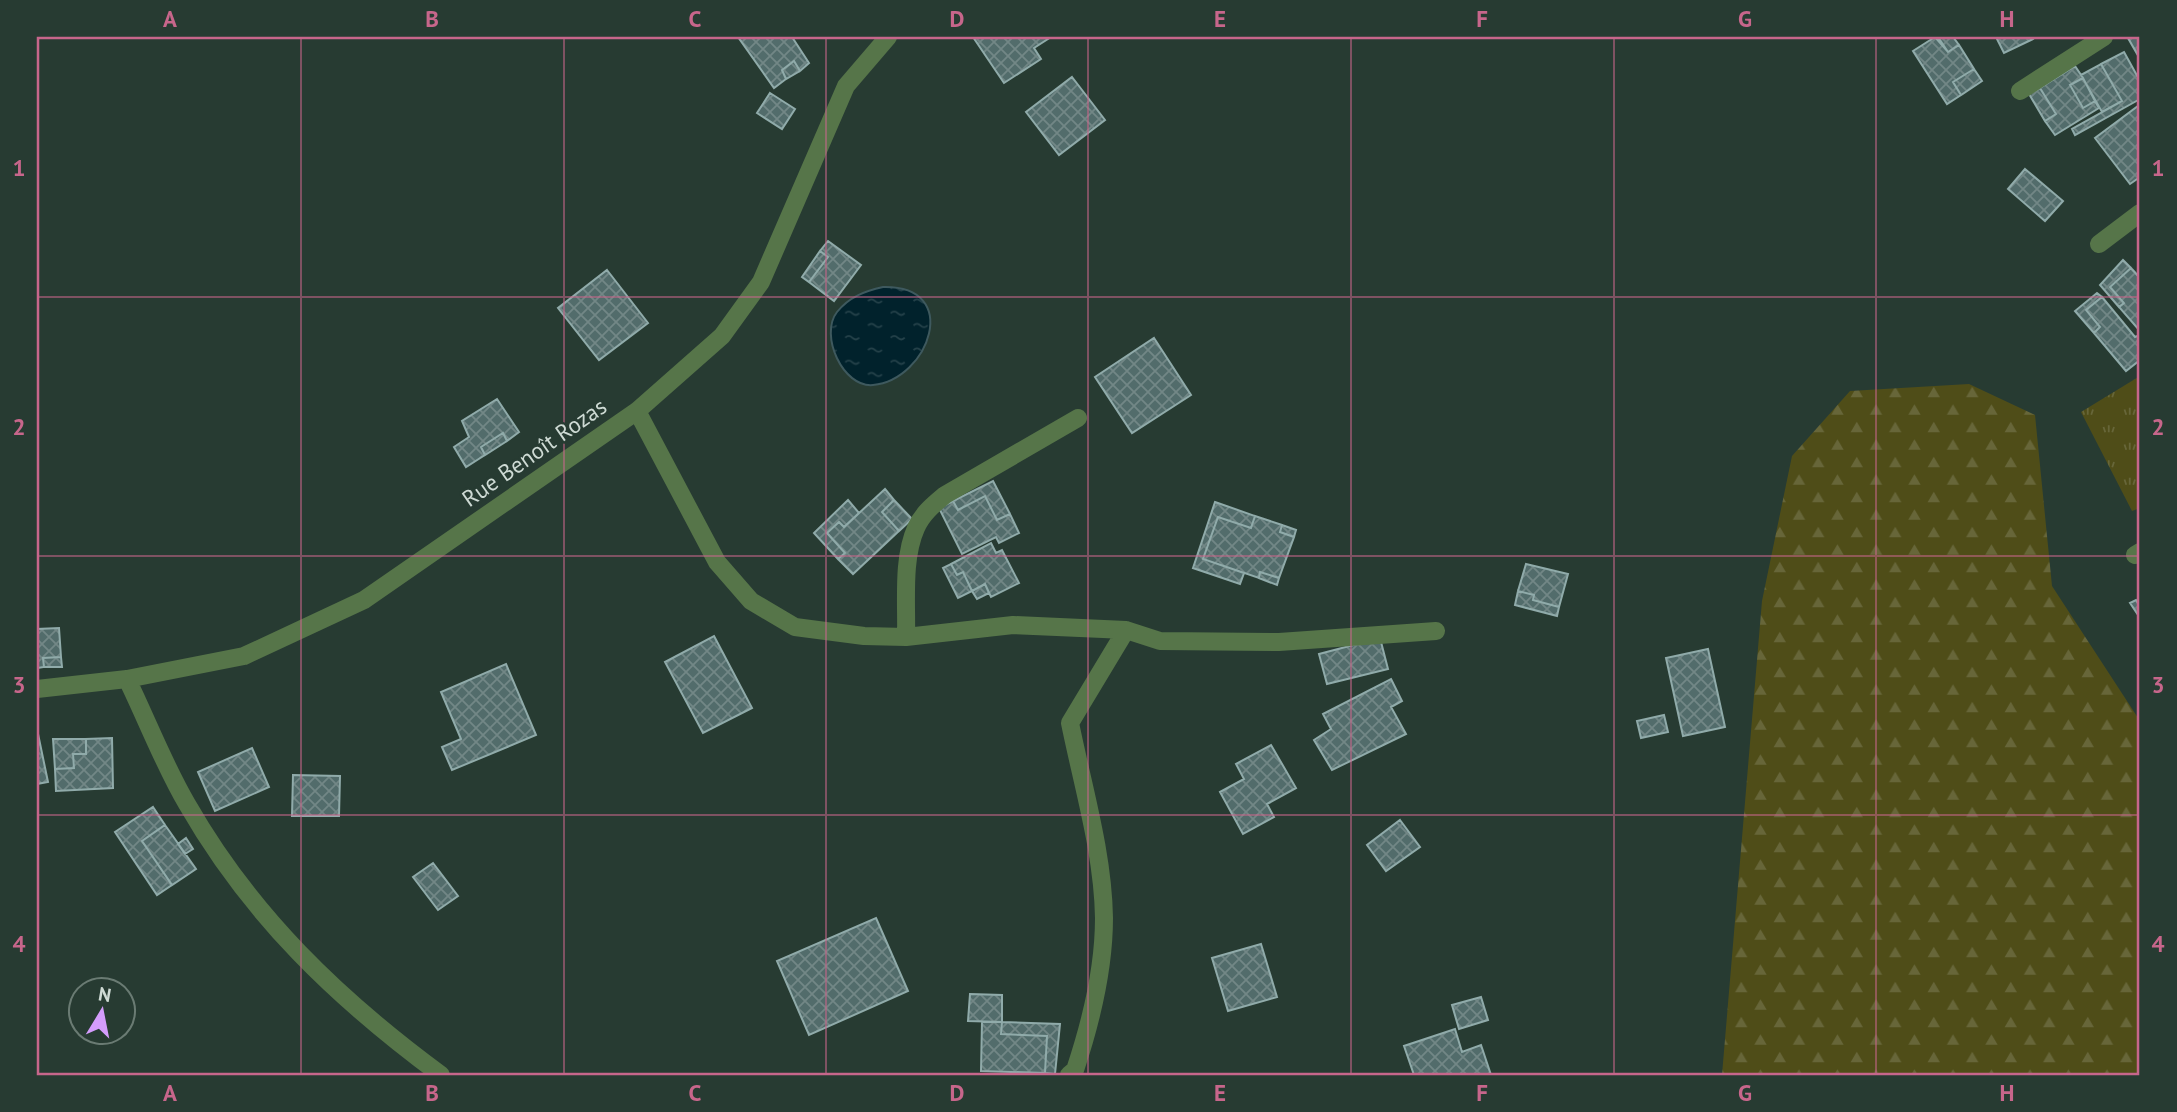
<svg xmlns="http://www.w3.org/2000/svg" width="2177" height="1112" viewBox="0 0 2177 1112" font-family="'PT Sans',sans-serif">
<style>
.forest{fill:url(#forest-firs)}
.park{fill:url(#park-tufts)}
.water{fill:url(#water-ripples);stroke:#3e595e;stroke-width:2}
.building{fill:url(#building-cross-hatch);stroke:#90abaa;stroke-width:2}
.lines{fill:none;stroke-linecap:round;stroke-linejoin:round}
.minor{stroke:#567549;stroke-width:18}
.grid{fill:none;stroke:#c7668b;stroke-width:2;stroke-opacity:0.55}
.labels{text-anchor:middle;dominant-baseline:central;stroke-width:5;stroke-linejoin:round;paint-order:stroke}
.street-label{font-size:23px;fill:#cedad4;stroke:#273b32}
.neatline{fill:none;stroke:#c7668b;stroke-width:2.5}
.grid-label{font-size:23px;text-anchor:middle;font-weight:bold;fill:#c7668b}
</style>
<defs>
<pattern id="forest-firs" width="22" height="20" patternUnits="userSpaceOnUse" patternTransform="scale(1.75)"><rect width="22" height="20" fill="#4f4d18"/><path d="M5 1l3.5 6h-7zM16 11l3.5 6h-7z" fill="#676639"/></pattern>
<pattern id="park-tufts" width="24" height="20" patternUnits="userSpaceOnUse" patternTransform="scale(1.75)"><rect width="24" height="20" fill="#4f4d18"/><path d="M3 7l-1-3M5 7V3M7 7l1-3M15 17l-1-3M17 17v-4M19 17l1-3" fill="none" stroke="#676639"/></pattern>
<pattern id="water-ripples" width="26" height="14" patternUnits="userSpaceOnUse" patternTransform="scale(1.75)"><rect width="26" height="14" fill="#01222c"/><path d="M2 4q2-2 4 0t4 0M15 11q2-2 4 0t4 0" fill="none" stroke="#25424a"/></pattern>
<pattern id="building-cross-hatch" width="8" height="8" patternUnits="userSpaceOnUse" patternTransform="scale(1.75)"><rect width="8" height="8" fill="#526c6b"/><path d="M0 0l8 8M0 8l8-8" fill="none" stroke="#728786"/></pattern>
</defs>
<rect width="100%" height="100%" fill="#273b32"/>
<path class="forest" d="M1969 384 2035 415 2052 586 2140 721V1075H1722L1762 601 1792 456 1850 391Z"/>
<path class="park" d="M2140 376V508L2132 511 2081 412Z"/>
<path class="water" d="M883 287C963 285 929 380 873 385 843 388 819 335 837 312 849 297 865 291 883 287Z"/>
<path class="building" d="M738 37H792L809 63 800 71 794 61 782 70 786 79 774 88Z
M973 37H1051L1034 48 1041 59 1004 83Z
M1935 37 1948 52 1959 45 1974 69 1953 82 1961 95 1947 104 1913 51Z
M1938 37H1953L1959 45 1948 52Z
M1996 37H2032L2033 39 2004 53Z
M2140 37V59L2128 38Z
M2124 52 2140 81V99L2075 135 2072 129 2122 101 2101 64Z
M794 61 800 71 786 79 782 70Z
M2101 64 2122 101 2102 112 2081 75Z
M2075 66 2083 78 2070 85 2083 108 2095 101 2099 108 2055 135 2045 121 2056 114 2040 88Z
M1974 69 1982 81 1961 95 1953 82Z
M1072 77 1105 120 1059 155 1026 112Z
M2083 78 2095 101 2083 108 2070 85Z
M2040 88 2056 114 2045 121 2029 94Z
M770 93 795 109 782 129 757 113Z
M2138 106 2140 177 2130 184 2095 138Z
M2025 169 2063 201 2045 221 2008 189Z
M828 241 861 265 834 301 809 282 828 257 820 251Z
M820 251 828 257 809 282 802 277Z
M2123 260 2131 268 2110 287 2124 303 2119 307 2100 285Z
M2131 268 2140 278V331L2119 307 2124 303 2110 287Z
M607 270 648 323 599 360 558 308Z
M2097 293 2102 297 2086 310 2100 327 2094 333 2075 311Z
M2102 297 2135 337 2140 335V360L2126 371 2094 333 2100 327 2086 310Z
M1154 338 1191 395 1132 433 1095 377Z
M497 399 519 432 507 441 503 433 481 447 485 455 466 467 454 447 469 437 462 421Z
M503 433 507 441 485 455 481 447Z
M993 481 1010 514 997 520 985 496 958 510 953 501Z
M885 489 894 500 882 512 899 531 853 574 838 559 845 553 827 533 839 522 844 527Z
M985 496 997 520 1010 514 1019 533 999 543 996 537 962 554 939 508 953 501 958 510Z
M848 500 859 513 844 527 839 522 827 533 845 553 838 559 814 533Z
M894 500 912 519 899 531 882 512Z
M1215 502 1255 516 1251 528 1218 517 1203 559 1244 573 1240 584 1193 568Z
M1255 516 1282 525 1280 532 1294 537 1279 578 1260 572 1259 578 1203 559 1218 517 1251 528Z
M1282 525 1296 530 1294 537 1280 532Z
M991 543 996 553 1002 550 1019 583 991 597 985 584 972 591 963 572 957 575 951 564Z
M951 564 957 575 963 572 972 591 958 598 943 568Z
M1526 564 1568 574 1559 607 1533 600 1534 595 1518 591Z
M1260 572 1279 578 1277 585 1259 578Z
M985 584 989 593 977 599 972 591Z
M1518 591 1534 595 1533 600 1559 607 1557 616 1515 605Z
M2136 600 2140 607V618L2130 603Z
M59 628 61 657 43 658 44 667 37 668V629Z
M714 636 752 708 703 733 665 662Z
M1380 638 1388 669 1327 684 1319 654Z
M1708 649 1725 727 1683 736 1666 658Z
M61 657 62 667H44L43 658Z
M506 664 536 735 452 770 442 747 461 739 441 692Z
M1391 679 1402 701 1391 707 1406 734 1332 770 1314 740 1331 729 1323 714Z
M1664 715 1668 732 1641 738 1637 721Z
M37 729 48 782 37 784Z
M112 738 113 788 56 791 55 769 74 768 73 754H86V739Z
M53 739H86V754H73L74 768 55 769Z
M1271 745 1296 788 1267 804 1274 817 1243 834 1220 792 1244 779 1236 764Z
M252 748 269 787 215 811 198 772Z
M293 775 340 776 339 816H292Z
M153 807 165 825 142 841 172 885 157 895 115 832Z
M1400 820 1420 847 1386 871 1367 845Z
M165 825 196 869 172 885 142 841Z
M186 838 193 849 185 854 178 844Z
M433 863 458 896 438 910 413 877Z
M876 918 908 991 809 1035 777 961Z
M1261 944 1277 997 1228 1011 1212 958Z
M970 994 1002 995V1022L968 1021Z
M1481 997 1488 1020 1459 1029 1452 1005Z
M982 1022H1002L1001 1034 1047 1036 1045 1073 981 1071Z
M1002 1022 1060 1024 1055 1074 1045 1073 1047 1036 1001 1034Z
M1455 1029 1462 1052 1481 1045 1491 1075H1414L1404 1046Z"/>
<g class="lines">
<path class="minor" d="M2020 91 2104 37
M2099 244 2140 213
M637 411 717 562 751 601 795 627 864 636 906 637 1013 625 1126 630 1160 641 1279 642 1436 631
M2135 555 2140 552
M906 637C907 603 902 559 916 528 922 514 933 505 945 495L1078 418
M127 679C147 720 164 765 187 804 251 916 338 999 441 1075
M37 689 127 679 244 656 364 600 637 411 722 336 761 282 846 86 888 37
M1069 1075 1075 1070C1091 1022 1104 969 1104 918 1103 853 1083 787 1070 723L1126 630"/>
</g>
<path class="grid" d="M301 37V1075M564 37V1075M826 37V1075M1088 37V1075M1351 37V1075M1614 37V1075M1876 37V1075M37 297H2140M37 556H2140M37 815H2140"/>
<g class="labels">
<g class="street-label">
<text transform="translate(534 452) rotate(-35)">Rue Benoît Rozas</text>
</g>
</g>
<rect width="2177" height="1112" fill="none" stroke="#273b32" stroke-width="77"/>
<g transform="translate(102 1011) rotate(10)"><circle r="33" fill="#273b32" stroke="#6a7b73" stroke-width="2"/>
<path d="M0-5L12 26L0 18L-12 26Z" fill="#d49cfc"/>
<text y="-10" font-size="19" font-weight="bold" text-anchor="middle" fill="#cedad4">N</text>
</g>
<rect x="38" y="38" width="2100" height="1036" class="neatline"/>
<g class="grid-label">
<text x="170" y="27">A</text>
<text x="432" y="27">B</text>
<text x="695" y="27">C</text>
<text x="957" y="27">D</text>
<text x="1220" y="27">E</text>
<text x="1482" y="27">F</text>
<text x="1745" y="27">G</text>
<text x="2007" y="27">H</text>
<text x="19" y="176">1</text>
<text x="2158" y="176">1</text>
<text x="19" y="435">2</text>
<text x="2158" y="435">2</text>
<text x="19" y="693">3</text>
<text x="2158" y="693">3</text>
<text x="19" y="952">4</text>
<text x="2158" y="952">4</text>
<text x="170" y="1101">A</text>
<text x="432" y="1101">B</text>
<text x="695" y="1101">C</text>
<text x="957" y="1101">D</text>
<text x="1220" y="1101">E</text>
<text x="1482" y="1101">F</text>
<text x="1745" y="1101">G</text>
<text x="2007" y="1101">H</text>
</g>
</svg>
